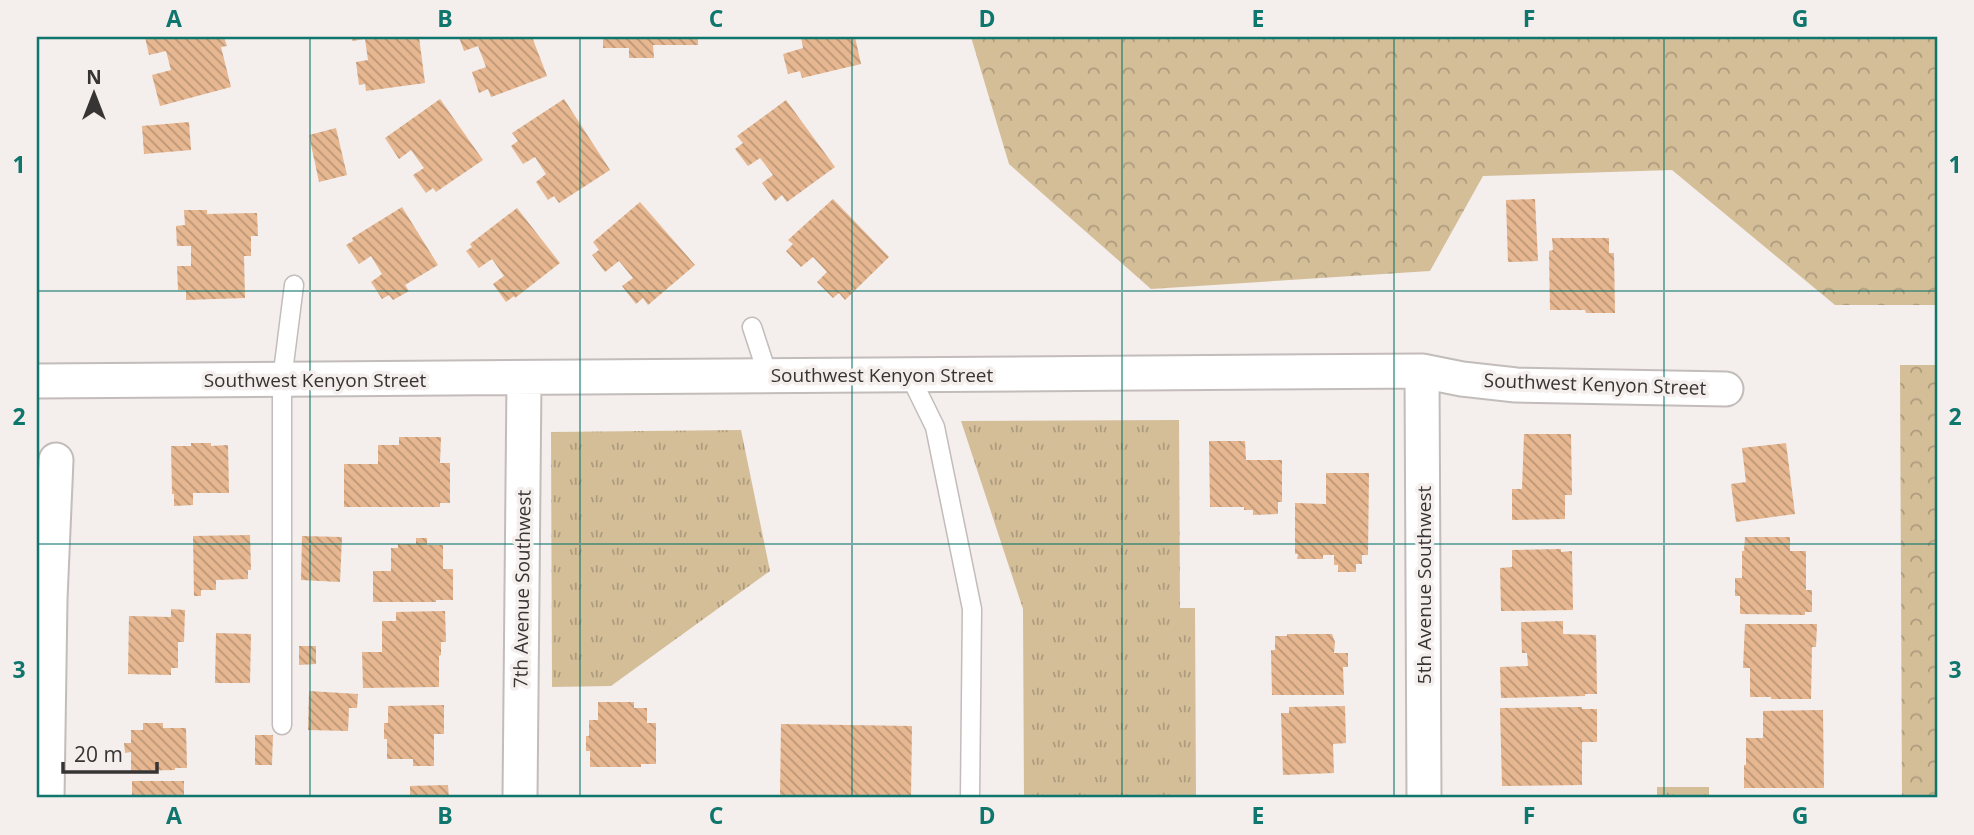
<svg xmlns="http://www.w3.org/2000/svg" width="1974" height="835" viewBox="0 0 1974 835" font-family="'Open Sans',sans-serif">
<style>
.grass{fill:url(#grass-tufts)}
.forest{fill:url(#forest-crowns)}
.building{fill:url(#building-back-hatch)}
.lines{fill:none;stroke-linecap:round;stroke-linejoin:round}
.lane-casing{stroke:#c2bcba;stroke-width:21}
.street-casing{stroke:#c2bcba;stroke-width:37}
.lane{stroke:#fff;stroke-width:18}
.street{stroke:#fff;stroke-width:33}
.grid{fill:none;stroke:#0f766e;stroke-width:2;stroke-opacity:0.55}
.labels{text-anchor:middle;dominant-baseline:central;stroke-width:7;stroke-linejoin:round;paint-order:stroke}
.street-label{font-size:19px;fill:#373534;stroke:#f4eeec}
.neatline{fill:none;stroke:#0f766e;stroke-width:2.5}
.grid-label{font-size:23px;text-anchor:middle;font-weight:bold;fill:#0f766e}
</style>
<defs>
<pattern id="grass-tufts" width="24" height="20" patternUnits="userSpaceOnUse" patternTransform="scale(1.75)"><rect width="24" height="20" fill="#d4be98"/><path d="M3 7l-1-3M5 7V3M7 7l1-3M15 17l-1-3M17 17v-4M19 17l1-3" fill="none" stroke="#ad9b7d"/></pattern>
<pattern id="forest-crowns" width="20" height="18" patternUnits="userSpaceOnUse" patternTransform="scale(1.75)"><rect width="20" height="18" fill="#d4be98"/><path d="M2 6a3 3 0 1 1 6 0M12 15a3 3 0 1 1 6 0" fill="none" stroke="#ad9b7d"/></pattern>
<pattern id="building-back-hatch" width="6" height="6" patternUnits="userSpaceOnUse" patternTransform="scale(1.75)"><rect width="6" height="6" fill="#e6b790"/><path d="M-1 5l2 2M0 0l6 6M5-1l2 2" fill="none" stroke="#bb9676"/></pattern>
</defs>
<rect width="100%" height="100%" fill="#f4eeec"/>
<path class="grass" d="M1179 420 1180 608H1195L1196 798H1024L1023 609 961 421Z
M741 430 770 571 611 686 552 687 551 432Z
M1657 787H1709V798H1657Z"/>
<path class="forest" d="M971 37H1937V305H1835L1672 170 1483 176 1430 271 1151 289 1009 164Z
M1900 365H1937V798H1902Z"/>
<path class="building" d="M145 37H224L227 46 221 47 231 87 160 106 152 75 171 70 166 51 149 55Z
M352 37H419L425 83 366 91 365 84 359 85 356 62 368 60 365 39 352 41Z
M459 37H532L547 76 491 97 488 89 479 93 472 72 486 67 478 46 464 51Z
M603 37H698V45H653L654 58H629V48H603Z
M801 37H855L861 64 802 78 800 71 788 74 783 54 803 48Z
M440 99 483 160 436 192 433 188 426 193 413 175 424 168 411 150 399 159 385 138Z
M564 99 610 170 559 203 554 196 548 200 536 182 546 174 535 157 523 164 511 146 518 141 512 133Z
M786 100 835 167 787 202 782 195 775 201 762 183 773 175 760 158 748 166 735 149 743 143 737 136Z
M189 122 191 150 144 154 142 126Z
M336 128 347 175 319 182 309 135Z
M833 199 889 257 845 300 839 293 833 298 817 282 827 272 813 257 801 267 786 251 793 244 788 240Z
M1535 199 1538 261 1508 262 1506 200Z
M640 202 695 265 648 305 643 298 636 304 622 286 633 278 619 261 605 272 592 255 599 250 593 242Z
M402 207 438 265 405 285 409 291 393 300 389 295 382 299 371 282 382 274 371 256 359 264 346 245 353 241 352 238Z
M517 208 560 263 515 298 514 296 506 302 493 284 504 276 492 259 479 268 466 251 472 247 470 244Z
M184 210H207V214L257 213 258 236H251V256H244L245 298 186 300V290H178L177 266H191V246H177L176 226 185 225Z
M1552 238H1609V253H1614L1615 313H1586L1585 310H1550L1549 251 1553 250Z
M1524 434H1571L1572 495H1565V519L1512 520V489H1522Z
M399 437H441L440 463H450V503H440V507H344V464H378V445H399Z
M1209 441H1245L1246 460H1282V502H1278V514L1253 515V510H1244V507H1210Z
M191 443H211V446L228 445 229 493H193V505L174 506V494H172L171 446H191Z
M1786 443 1795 514 1736 522 1731 484 1746 482 1742 448Z
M1326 473H1369L1368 555H1362V564H1356V572H1338V565H1334V555H1323V559H1297L1298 554H1295V503L1326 504Z
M250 535 251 570H248V579L216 580V590H201V596H194L193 536Z
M302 536 342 537 340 582 301 580Z
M1745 537H1790V551H1806V590H1812V612H1805V615L1740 614V596H1735V578H1742V551H1744Z
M416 538H427V545H443V569H453V600H436V602H373V571H391V548H398V544H416Z
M1561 549V552L1572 551 1573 610 1501 611 1500 568 1512 567V550Z
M171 609 185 610 184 642H178V668H171V675L128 674 129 616 171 617Z
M445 611 446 642H441V655L439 656V687L363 688 362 652H382V621H396V612Z
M1563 621V634L1596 635 1597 694H1585V696L1501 698 1500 667 1528 666 1527 653H1522L1521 622Z
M1745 624H1817L1816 647H1812L1811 699H1771V697H1750V668H1743Z
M216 633 251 634 250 683H215Z
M1287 634H1332L1335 642 1334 653H1348V667H1343L1344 695H1272L1271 650H1275V636H1287Z
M299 646H316V664L299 665Z
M309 691 358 694 357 708H349L348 731 308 730Z
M598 702H634V708H647V723H656V764H641V767H590V751H586V736H589V720H598Z
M444 705V734H434V766H413V759H387V739H384V723H388V706Z
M1345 706 1346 743 1333 744 1334 773 1283 775 1281 713H1289V707Z
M1582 707V709H1597V742H1582V785L1502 786 1500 708Z
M1823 710 1824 788H1744V765H1746V738H1763V711Z
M143 723H163V728H186L187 768H175V770L131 771V752L125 753 124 743H131V730H143Z
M781 724 912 726 911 798H780Z
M255 735H273L272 765H255Z
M132 781H184V798H132Z
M448 785 449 798H410V786Z
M1524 795H1566V798H1524Z
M1717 795 1749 796V798H1717Z"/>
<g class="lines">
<defs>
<path id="lane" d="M752 327 768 376
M909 374 935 427 972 609 970 798
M282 725V380L294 285"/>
<path id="street" d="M1422 371 1424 798
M37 381C499 381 961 374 1422 371L1462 379 1516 385 1726 389
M47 798 50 599 56 460
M520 798 524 380"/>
</defs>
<use href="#lane" class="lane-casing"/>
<use href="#street" class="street-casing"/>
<use href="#lane" class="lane"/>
<use href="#street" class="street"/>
</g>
<path class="grid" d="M310 37V798M580 37V798M852 37V798M1122 37V798M1394 37V798M1664 37V798M37 291H1937M37 544H1937"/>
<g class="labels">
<g class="street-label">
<text x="882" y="375">Southwest Kenyon Street</text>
<text x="315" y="380">Southwest Kenyon Street</text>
<text transform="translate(1595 384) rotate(2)">Southwest Kenyon Street</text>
<text transform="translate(1424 585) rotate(-90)">5th Avenue Southwest</text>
<text transform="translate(522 589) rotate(-89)">7th Avenue Southwest</text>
</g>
</g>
<rect width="1974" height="835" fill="none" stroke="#f4eeec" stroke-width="77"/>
<g transform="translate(94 94)" stroke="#f4eeec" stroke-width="5" paint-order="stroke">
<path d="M0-5L12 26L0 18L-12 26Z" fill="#373534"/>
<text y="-10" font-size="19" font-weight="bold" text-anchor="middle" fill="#373534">N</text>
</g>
<path d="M63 762v10h94v-10" fill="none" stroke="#373534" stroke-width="3.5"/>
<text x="74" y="762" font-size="21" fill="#373534" stroke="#f4eeec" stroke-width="5" paint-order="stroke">20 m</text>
<rect x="38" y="38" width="1898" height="758" class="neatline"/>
<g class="grid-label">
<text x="174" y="27">A</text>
<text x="445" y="27">B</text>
<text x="716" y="27">C</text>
<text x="987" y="27">D</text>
<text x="1258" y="27">E</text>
<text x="1529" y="27">F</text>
<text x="1800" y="27">G</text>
<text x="19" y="173">1</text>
<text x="1955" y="173">1</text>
<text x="19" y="425">2</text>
<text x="1955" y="425">2</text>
<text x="19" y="678">3</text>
<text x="1955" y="678">3</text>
<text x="174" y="824">A</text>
<text x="445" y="824">B</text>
<text x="716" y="824">C</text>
<text x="987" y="824">D</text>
<text x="1258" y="824">E</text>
<text x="1529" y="824">F</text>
<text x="1800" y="824">G</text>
</g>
</svg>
